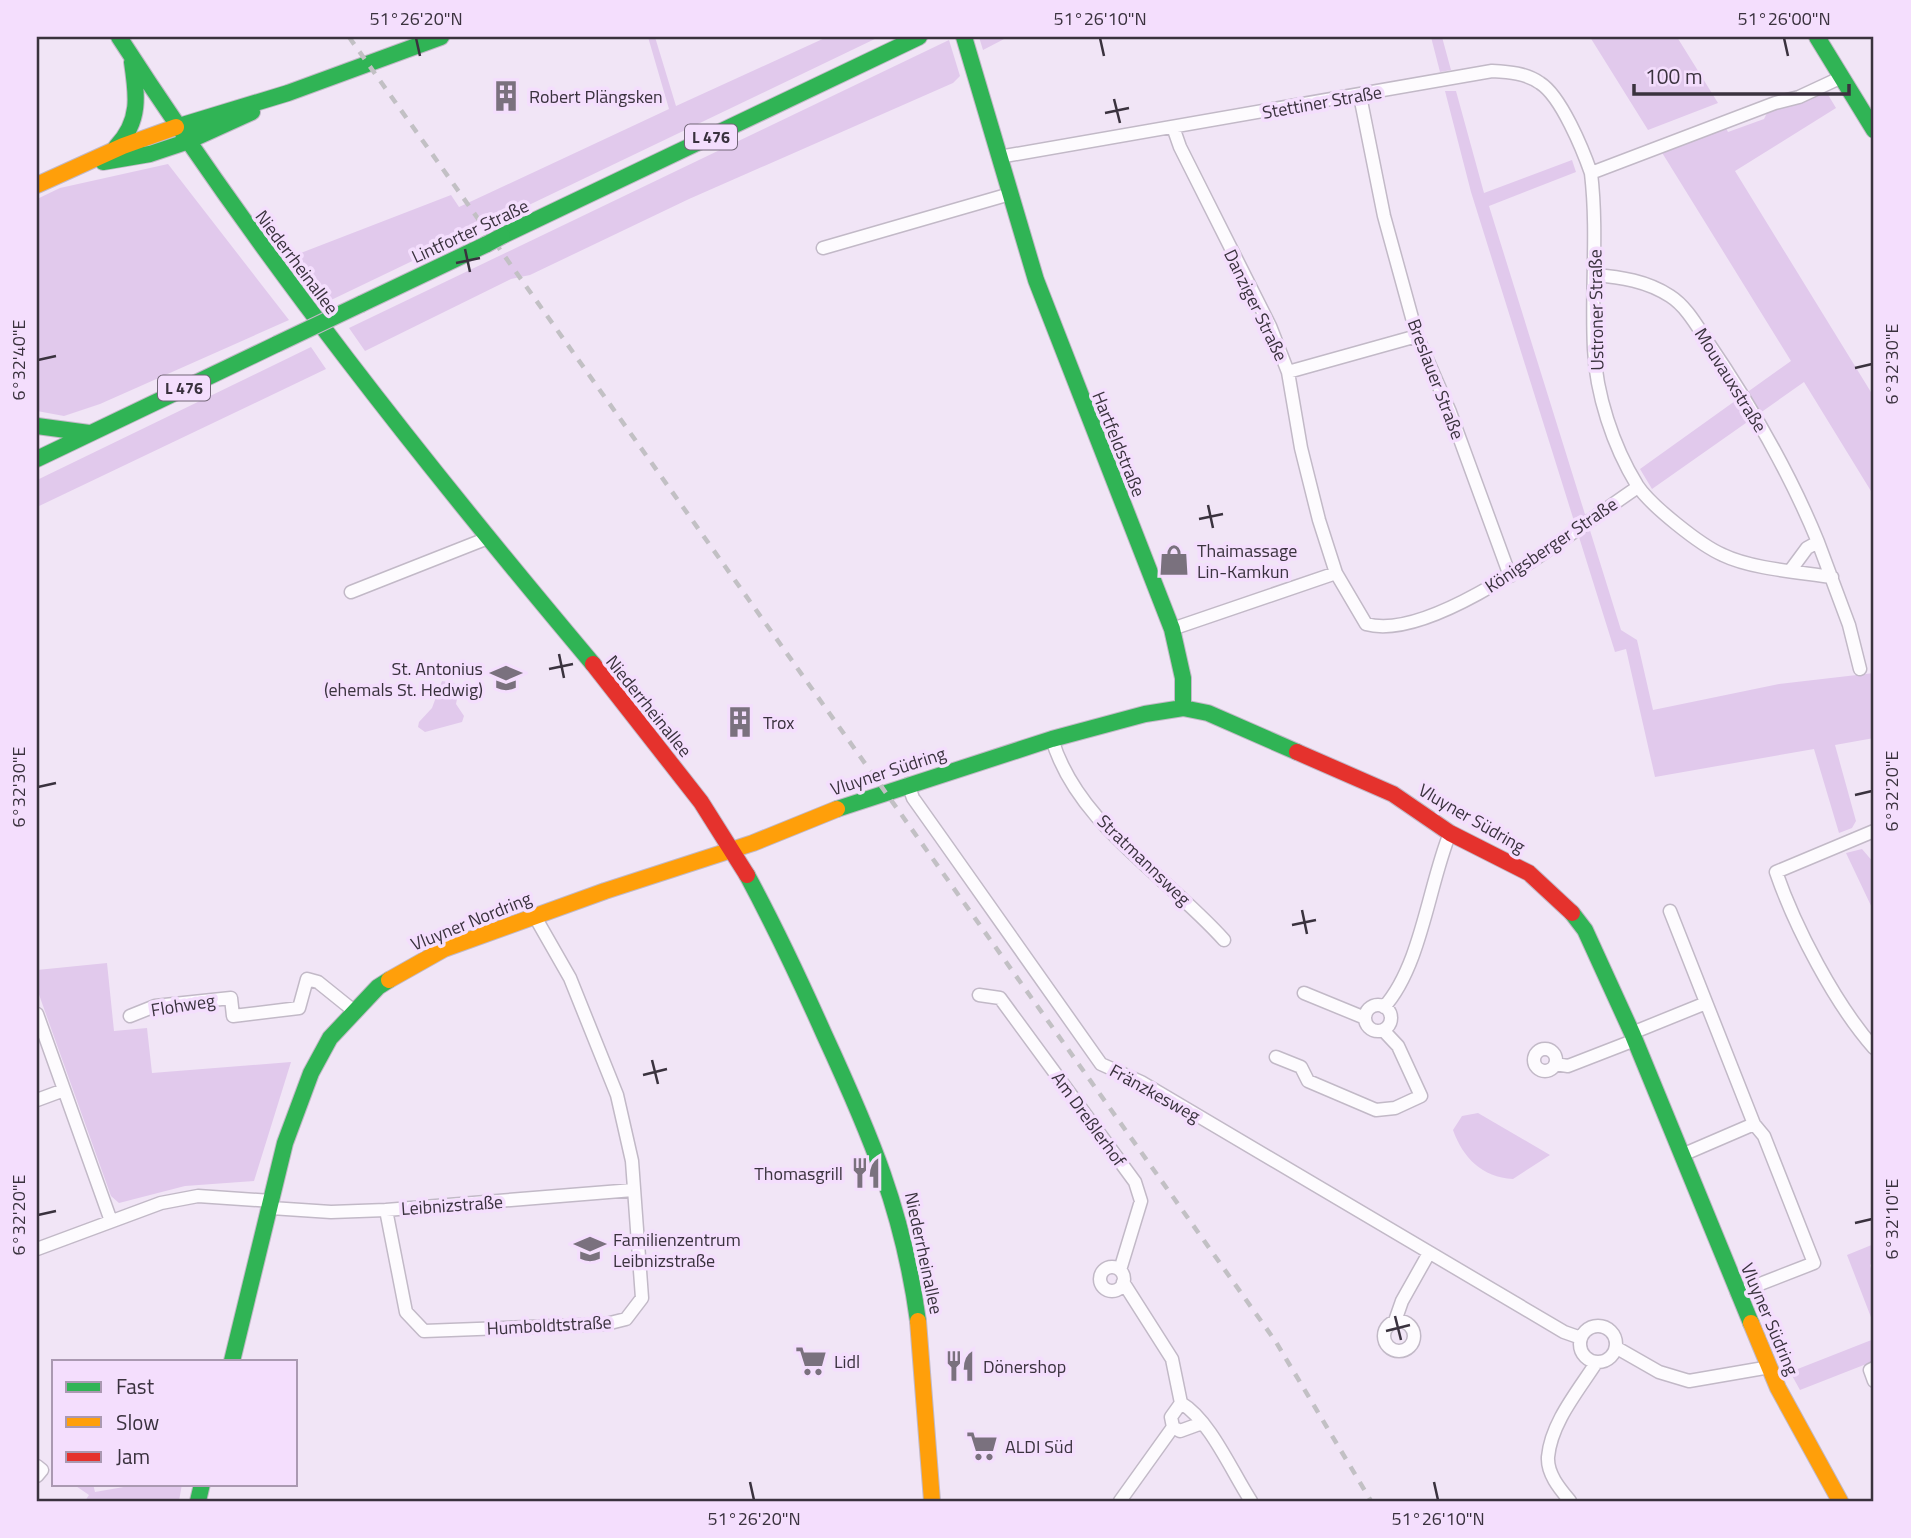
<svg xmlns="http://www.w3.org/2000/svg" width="1911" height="1538" viewBox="0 0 1911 1538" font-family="'Titillium Web',sans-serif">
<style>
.green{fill:#e1c9ec}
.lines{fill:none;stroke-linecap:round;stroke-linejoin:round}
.street-casing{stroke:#c2b9c7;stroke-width:15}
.fast-casing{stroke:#c2b9c7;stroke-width:18}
.slow-casing{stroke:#c2b9c7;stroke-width:18}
.jam-casing{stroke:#c2b9c7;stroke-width:18}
.street{stroke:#fdfbfe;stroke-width:12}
.fast{stroke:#30b455;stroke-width:16}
.slow{stroke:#ff9f0a;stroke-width:16}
.jam{stroke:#e5322d;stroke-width:16}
.rail{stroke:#c2c0c4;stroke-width:4.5;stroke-dasharray:9 9;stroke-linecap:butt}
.fast-bridge-casing{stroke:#c2b9c7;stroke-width:18;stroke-linecap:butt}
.fast-bridge{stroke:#30b455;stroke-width:16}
.ticks{fill:none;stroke:#3a323e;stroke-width:2.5}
.labels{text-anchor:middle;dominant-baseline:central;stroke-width:7;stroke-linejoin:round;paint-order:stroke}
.shield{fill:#f4defd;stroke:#726677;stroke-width:2}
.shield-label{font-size:16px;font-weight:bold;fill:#3a323e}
.poi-label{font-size:18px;fill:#3a323e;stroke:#f4defd;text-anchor:start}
.street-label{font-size:18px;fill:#3a323e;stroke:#f4defd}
.neatline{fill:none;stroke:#3a323e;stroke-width:2.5}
.ticks-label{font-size:18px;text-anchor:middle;fill:#3a323e}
</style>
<rect width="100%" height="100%" fill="#f1e5f6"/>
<path class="green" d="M648 37H655L676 106 827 37H879L329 301 293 256 451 195 459 207 669 109Z
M979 37H1008L983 50Z
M1431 37H1442L1451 70 1440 72Z
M1590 37H1677L1718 103 1648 130Z
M949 40 960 76 953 83 689 199 530 275 511 279 365 351 349 328Z
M1445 91H1456L1484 193 1572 160 1576 172 1489 206 1621 630 1637 640 1653 710 1779 684 1874 673V738L1835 745 1856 821 1852 828 1839 833 1814 749 1655 777 1626 649 1615 652 1471 192Z
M1827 93 1836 108 1735 171 1874 397V496L1804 382 1652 489 1640 469 1791 361 1661 151 1725 126 1728 132 1764 119 1768 111Z
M168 164 289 320 100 404 64 416 37 411V199L60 188Z
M311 347 326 369 37 507V480Z
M442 681 454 683 459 689 456 704 464 716 462 722 425 732 418 727 419 722 432 708Z
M1862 849 1874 863V912L1846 853Z
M107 963 114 1031 147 1028 152 1073 291 1062 254 1181 185 1186 119 1203 111 1196 37 989V970Z
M1478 1113 1550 1155 1513 1179C1482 1177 1463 1158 1453 1130L1462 1116Z
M1874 1244V1262L1870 1265 1874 1277V1325L1847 1255Z
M1874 1339V1361L1800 1390 1790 1372Z
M73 1484H93L95 1492 141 1484H182L179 1501H85L89 1495Z"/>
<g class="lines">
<defs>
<path id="street" d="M1360 96 1384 216 1417 336 1450 412 1510 576
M1173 127 1180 147 1270 326 1288 372 1301 448 1319 520 1336 573
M999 157 1492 71C1509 72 1526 73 1540 83 1561 96 1583 150 1591 173
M823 248 1010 194
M1594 275C1621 277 1647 281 1670 296 1686 306 1697 326 1707 341 1750 404 1789 471 1818 542L1807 548 1790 571
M1288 372 1417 336
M1818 542 1849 625 1860 669
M1832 577C1800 572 1752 569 1723 555 1700 545 1650 505 1637 485 1613 446 1596 394 1594 349 1591 290 1598 232 1591 173L1775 103 1799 97 1842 77
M351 592 488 538
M1172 629 1336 573 1366 624C1435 644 1580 525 1638 487
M1052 739C1077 824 1167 876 1224 940
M908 784 913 798 940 836 1101 1064 1141 1082 1564 1332 1581 1338
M1874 831 1776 872C1795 927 1835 1004 1874 1048
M1670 911 1754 1124 1764 1136 1814 1263 1737 1293
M1304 993 1365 1018
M979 995 1000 998 1135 1182 1141 1201 1120 1270
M1365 1018a13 13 0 1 1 26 0a13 13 0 1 1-26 0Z
M1384 1007C1421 966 1429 884 1450 833
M37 1014 111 1221
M130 1016 155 1006 231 998 233 1016 299 1008 307 979 318 982 354 1011
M1632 1033 1706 1003
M1534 1060a11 11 0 1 1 22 0a11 11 0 1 1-22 0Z
M1276 1057 1301 1067 1308 1081 1376 1110 1395 1108 1421 1096 1398 1046 1383 1030
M1555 1064 1568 1066 1635 1040
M37 1100 64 1090
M1682 1155 1754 1124
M271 1208 331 1212 386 1210 633 1190
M386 1210 406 1312 424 1331 606 1324 626 1319 642 1298 632 1161 617 1095 570 978 534 915
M37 1249 161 1203 198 1196 272 1201
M1100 1279a12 12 0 1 1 24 0a12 12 0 1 1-24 0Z
M1123 1282 1172 1359 1181 1403
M1395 1321 1402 1301 1429 1253
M1384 1336a15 15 0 1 1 30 0a15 15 0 1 1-30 0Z
M1580 1344a18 18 0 1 1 36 0a18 18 0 1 1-36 0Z
M1617 1348 1659 1372 1689 1381 1770 1367
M1874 1368 1870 1370 1874 1381
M1202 1423 1180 1431 1173 1427 1171 1417 1181 1403C1210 1420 1232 1472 1251 1501
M37 1466 42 1470 37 1476
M1120 1501 1173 1427
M1570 1501C1560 1489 1547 1474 1548 1457 1551 1423 1578 1391 1596 1363"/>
<path id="fast" d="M119 37C261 257 424 463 593 664
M964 37 1036 280 1172 629 1183 678V708
M1817 37 1874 130
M176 127 288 93 441 37
M186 142 252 112
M116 147C141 121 137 95 132 62
M103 162 150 154 186 142
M502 236 919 37
M361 304 487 244
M37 426 89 433
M37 459 277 344
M837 809 1052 739 1145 714 1183 708 1208 713 1297 752
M747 875C775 927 800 980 824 1034 870 1134 903 1210 918 1321
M1572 913 1585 930 1632 1033 1751 1323
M232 1361 285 1143 311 1073 330 1038 378 987 389 980
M198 1501 202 1484"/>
<path id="slow" d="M37 185 123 146 176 127
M389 980 444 949 605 891 753 843 837 809
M918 1321 932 1501
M1751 1323 1778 1388 1840 1501"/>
<path id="jam" d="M593 664 701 802 747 875
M1297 752 1393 794 1450 833 1529 873 1572 913"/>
</defs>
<use href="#street" class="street-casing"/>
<use href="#fast" class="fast-casing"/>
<use href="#slow" class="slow-casing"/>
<use href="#jam" class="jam-casing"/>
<use href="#street" class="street"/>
<use href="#fast" class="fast"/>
<use href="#slow" class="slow"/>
<use href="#jam" class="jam"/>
<path class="rail" d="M349 37 1276 1342 1371 1501"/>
<defs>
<path id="fast-bridge" d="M487 244 502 236
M277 344 361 304"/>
</defs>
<use href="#fast-bridge" class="fast-bridge-casing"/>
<use href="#fast-bridge" class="fast-bridge"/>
</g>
<path class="ticks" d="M416 38 420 56M1100 38 1104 56M1784 38 1788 56M1114 99 1120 123M1105 113 1129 108M465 249 470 272M456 263 480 258M38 360 56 356M1855 368 1872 364M1208 505 1213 528M1199 519 1223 514M559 654 564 678M549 669 573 664M38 787 56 783M1855 795 1872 791M1302 910 1307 934M1292 925 1316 920M652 1060 658 1084M643 1075 667 1069M38 1215 56 1211M1855 1223 1872 1219M1395 1316 1401 1340M1386 1331 1410 1325M750 1482 754 1500M1434 1482 1438 1500"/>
<defs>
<symbol id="building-bare" viewBox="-9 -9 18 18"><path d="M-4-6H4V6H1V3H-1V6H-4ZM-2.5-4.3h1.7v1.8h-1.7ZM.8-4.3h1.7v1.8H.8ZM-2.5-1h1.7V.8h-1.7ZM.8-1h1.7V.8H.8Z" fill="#7a717e" stroke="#f4defd" stroke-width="2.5" paint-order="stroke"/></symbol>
<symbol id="shop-bare" viewBox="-9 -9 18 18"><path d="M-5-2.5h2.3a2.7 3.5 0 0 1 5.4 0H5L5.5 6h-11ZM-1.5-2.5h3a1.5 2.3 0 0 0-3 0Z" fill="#7a717e" stroke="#f4defd" stroke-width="2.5" paint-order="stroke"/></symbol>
<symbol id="school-bare" viewBox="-9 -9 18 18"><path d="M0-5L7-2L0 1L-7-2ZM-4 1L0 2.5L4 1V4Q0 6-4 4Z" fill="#7a717e" stroke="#f4defd" stroke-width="2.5" paint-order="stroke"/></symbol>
<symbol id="restaurant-bare" viewBox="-9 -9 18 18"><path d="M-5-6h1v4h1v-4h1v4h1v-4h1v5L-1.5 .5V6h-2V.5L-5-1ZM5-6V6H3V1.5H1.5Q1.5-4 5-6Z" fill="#7a717e" stroke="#f4defd" stroke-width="2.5" paint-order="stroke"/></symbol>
<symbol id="supermarket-bare" viewBox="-9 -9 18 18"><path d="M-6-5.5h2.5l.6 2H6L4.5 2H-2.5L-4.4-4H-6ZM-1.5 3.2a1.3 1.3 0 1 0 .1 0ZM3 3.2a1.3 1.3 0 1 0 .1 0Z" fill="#7a717e" stroke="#f4defd" stroke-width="2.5" paint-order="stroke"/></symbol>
</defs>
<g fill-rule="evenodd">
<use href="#building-bare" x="484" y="74" width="44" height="44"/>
<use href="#shop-bare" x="1152" y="538" width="44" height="44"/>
<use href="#school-bare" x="484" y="656" width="44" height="44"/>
<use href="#building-bare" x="718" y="700" width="44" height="44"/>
<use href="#restaurant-bare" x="844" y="1151" width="44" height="44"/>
<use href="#school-bare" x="568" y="1227" width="44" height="44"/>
<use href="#supermarket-bare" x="789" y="1339" width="44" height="44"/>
<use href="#restaurant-bare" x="938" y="1344" width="44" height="44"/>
<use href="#supermarket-bare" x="960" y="1424" width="44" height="44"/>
</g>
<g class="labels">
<g class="shield">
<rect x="685" y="124.5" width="52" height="25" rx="5"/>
<rect x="158" y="375.5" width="52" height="25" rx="5"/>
</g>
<g class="shield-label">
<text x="711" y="137">L 476</text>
<text x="184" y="388">L 476</text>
</g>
<g class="poi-label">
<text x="529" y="96">Robert Plängsken</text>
<text x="1197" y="550">Thaimassage<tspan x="1197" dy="21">Lin-Kamkun</tspan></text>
<text x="483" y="668" text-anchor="end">St. Antonius<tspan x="483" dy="21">(ehemals St. Hedwig)</tspan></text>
<text x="763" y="722">Trox</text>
<text x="843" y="1173" text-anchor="end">Thomasgrill</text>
<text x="613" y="1239">Familienzentrum<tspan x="613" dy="21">Leibnizstraße</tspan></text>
<text x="834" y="1361">Lidl</text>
<text x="983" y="1366">Dönershop</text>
<text x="1005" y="1446">ALDI Süd</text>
</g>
<g class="street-label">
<text transform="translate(1322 102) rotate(-10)">Stettiner Straße</text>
<text transform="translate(470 231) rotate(-25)">Lintforter Straße</text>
<text transform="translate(297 262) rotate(53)">Niederrheinallee</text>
<text transform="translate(1256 305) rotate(64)">Danziger Straße</text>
<text transform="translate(1596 310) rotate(-91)">Ustroner Straße</text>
<text transform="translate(1436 379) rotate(69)">Breslauer Straße</text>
<text transform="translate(1731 380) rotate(58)">Mouvauxstraße</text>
<text transform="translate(1119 444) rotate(68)">Hartfeldstraße</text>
<text transform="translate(1551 545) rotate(-34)">Königsberger Straße</text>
<text transform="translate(649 706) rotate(51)">Niederrheinallee</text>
<text transform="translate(888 771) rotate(-18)">Vluyner Südring</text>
<text transform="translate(1472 818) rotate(30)">Vluyner Südring</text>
<text transform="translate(1144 860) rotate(44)">Stratmannsweg</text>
<text transform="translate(471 921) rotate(-22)">Vluyner Nordring</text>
<text transform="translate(183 1005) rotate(-9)">Flohweg</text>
<text transform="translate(1155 1093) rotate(29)">Fränzkesweg</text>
<text transform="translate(1089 1119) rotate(54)">Am Dreßlerhof</text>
<text transform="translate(452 1205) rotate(-4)">Leibnizstraße</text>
<text transform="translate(924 1253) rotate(78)">Niederrheinallee</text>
<text transform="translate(1770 1319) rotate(67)">Vluyner Südring</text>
<text transform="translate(549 1325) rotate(-3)">Humboldtstraße</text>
</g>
</g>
<rect width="1911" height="1538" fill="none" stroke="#f4defd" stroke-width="77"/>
<rect x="52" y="1360" width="245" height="126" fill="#f4defd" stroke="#aa99b1" stroke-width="2"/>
<rect x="66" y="1382" width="35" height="10" fill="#30b455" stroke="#aa99b1" stroke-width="2"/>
<text x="116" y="1394" font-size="21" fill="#3a323e">Fast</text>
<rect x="66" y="1417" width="35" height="10" fill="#ff9f0a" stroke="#aa99b1" stroke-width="2"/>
<text x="116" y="1430" font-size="21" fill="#3a323e">Slow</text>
<rect x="66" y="1452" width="35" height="10" fill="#e5322d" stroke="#aa99b1" stroke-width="2"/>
<text x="116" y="1464" font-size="21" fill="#3a323e">Jam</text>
<path d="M1634 84v10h215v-10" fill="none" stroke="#3a323e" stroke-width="3.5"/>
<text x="1645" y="84" font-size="21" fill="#3a323e" stroke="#f4defd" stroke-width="5" paint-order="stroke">100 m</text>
<rect x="38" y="38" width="1834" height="1462" class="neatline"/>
<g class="ticks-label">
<text x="416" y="25">51°26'20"N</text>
<text x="1100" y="25">51°26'10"N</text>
<text x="1784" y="25">51°26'00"N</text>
<text transform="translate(19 360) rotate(-90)" y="6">6°32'40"E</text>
<text transform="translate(1892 364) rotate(-90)" y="6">6°32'30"E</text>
<text transform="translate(19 787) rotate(-90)" y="6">6°32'30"E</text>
<text transform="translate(1892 791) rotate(-90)" y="6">6°32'20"E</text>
<text transform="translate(19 1215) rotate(-90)" y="6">6°32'20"E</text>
<text transform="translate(1892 1219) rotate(-90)" y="6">6°32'10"E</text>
<text x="754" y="1525">51°26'20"N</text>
<text x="1438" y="1525">51°26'10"N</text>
</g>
</svg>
